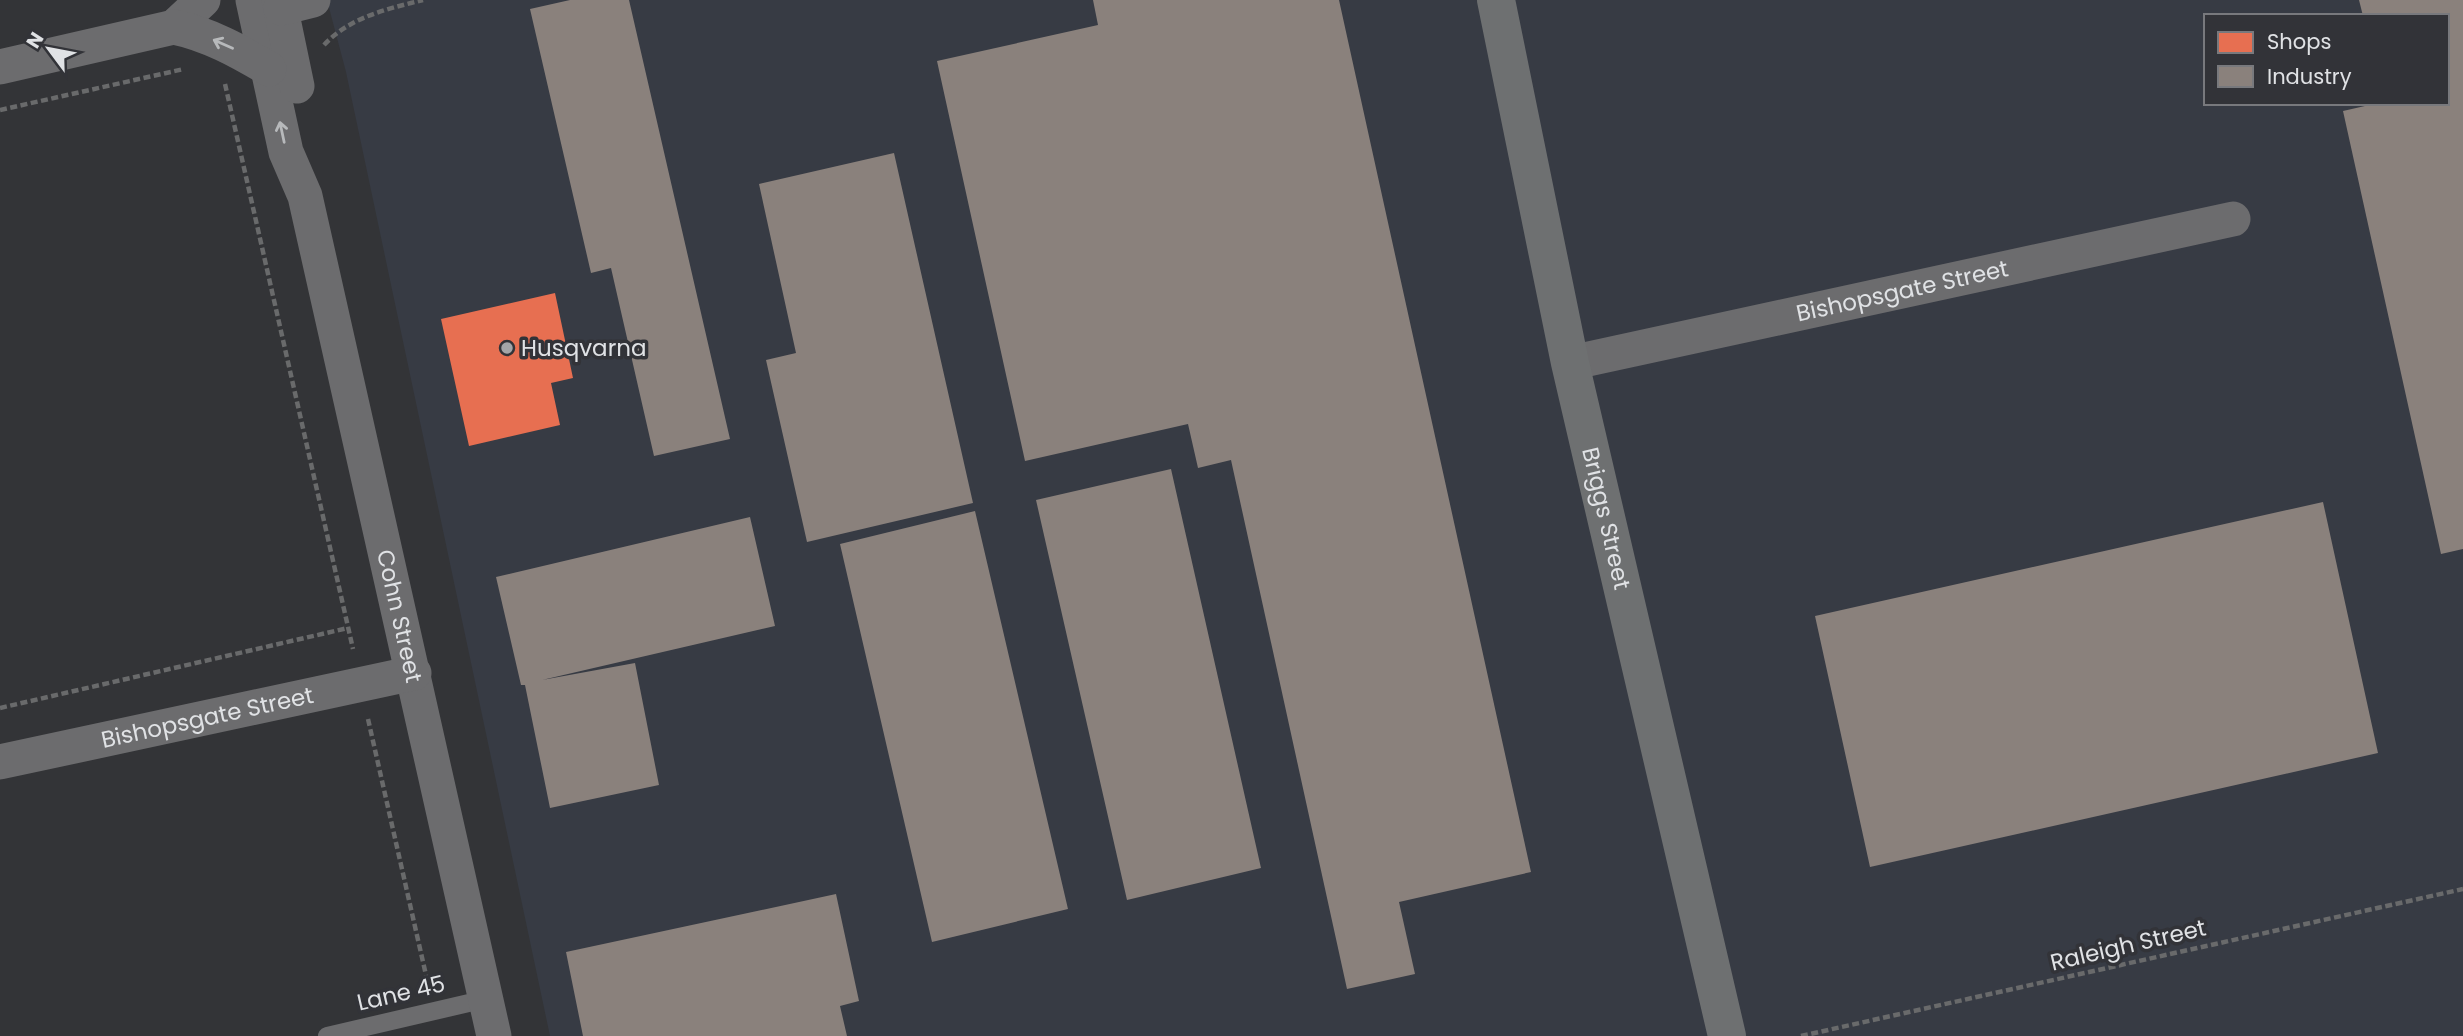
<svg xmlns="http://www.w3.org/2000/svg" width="2463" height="1036" viewBox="0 0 2463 1036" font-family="Poppins,sans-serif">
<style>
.built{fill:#373b44;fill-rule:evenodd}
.shops{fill:#e76f51}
.industry{fill:#8a817c}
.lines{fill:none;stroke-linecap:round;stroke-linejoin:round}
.path{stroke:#696a6b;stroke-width:4.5;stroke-dasharray:7 3.5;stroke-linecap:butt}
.lane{stroke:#6c6c6e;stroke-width:18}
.street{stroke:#6c6c6e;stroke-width:35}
.secondary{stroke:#6e7071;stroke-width:38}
.oneway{stroke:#b7b9bb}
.poi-dot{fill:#a3a5a8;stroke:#323338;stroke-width:2.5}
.labels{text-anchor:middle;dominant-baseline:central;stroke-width:7;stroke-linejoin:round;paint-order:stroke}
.street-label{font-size:23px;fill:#e0e2e5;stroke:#323338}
.poi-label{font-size:23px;fill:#e0e2e5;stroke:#323338;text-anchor:start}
</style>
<rect width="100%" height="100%" fill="#333437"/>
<path class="built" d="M327 0H2463V1036H550L346 72ZM2206 16H2447V103H2206Z"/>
<path class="shops" d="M555 293 573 378 551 383 560 425 469 446 441 319Z"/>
<path class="industry" d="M570 0H629L730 439 654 456 611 268 591 273 530 9Z
M1093 0H1339L1531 872 1399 902 1415 974 1347 989 1231 460 1198 468 1188 424 1025 461 937 61 1098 25Z
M2359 0H2463V549L2441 554 2343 111 2378 103H2447V16H2363Z
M894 153 973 503 807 542 766 360 796 353 759 184Z
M1171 469 1261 868 1127 900 1036 500Z
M2323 502 2378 753 1870 867 1815 616Z
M975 511 1068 909 932 942 840 544Z
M750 517 775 626 542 680 635 663 659 785 550 808 525 685H521L496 577Z
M836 894 859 1001 840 1006 847 1036H583L566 952Z"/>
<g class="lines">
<path class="path" d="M324 45C350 17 387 9 423 0
M225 84 353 649
M0 110 184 69
M0 708 348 628
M368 719 428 984
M1801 1036 2463 889"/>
<path class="lane" d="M327 1036 486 999"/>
<g class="street">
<path id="s1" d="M253 0 286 152 305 196 494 1036"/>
<path d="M279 0 297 86"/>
<path d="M281 8 313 0"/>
<path d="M174 27 203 0"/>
<path d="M0 67 174 27C208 34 239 51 269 69"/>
<path id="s2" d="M1570 363 2233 219"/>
<path id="s3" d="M0 762 414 673"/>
</g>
<path class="secondary" id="s4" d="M1496 0 1570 363 1727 1036"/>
</g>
<defs><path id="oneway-shaft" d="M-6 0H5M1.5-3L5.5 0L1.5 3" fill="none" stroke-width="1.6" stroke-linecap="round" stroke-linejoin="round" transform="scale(1.75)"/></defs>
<g class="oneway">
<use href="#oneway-shaft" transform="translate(223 44) rotate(-156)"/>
<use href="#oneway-shaft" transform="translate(282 132) rotate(-102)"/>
</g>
<circle class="poi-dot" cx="507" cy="348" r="7"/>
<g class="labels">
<g class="street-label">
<text stroke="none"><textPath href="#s2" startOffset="340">Bishopsgate Street</textPath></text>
<text stroke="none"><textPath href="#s4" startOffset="530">Briggs Street</textPath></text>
<text stroke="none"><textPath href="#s1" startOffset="634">Cohn Street</textPath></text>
<text stroke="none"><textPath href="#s3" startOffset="212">Bishopsgate Street</textPath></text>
<text transform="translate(2128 945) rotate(-13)">Raleigh Street</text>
<text transform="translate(401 993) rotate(-13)">Lane 45</text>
</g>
<g class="poi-label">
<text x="521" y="348">Husqvarna</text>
</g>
</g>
<rect x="2204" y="14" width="245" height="91" fill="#323338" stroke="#78797d" stroke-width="2"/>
<rect x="2218" y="32" width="35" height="21" fill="#e76f51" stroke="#78797d" stroke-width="2"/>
<text x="2267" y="49" font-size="21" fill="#e0e2e5">Shops</text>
<rect x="2218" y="66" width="35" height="21" fill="#8a817c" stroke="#78797d" stroke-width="2"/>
<text x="2267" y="84" font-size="21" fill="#e0e2e5">Industry</text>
<g transform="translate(49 49) rotate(302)" stroke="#323338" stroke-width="5" paint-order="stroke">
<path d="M0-5L12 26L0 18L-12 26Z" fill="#e0e2e5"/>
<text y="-10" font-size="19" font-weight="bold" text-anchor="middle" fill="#e0e2e5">N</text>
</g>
</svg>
